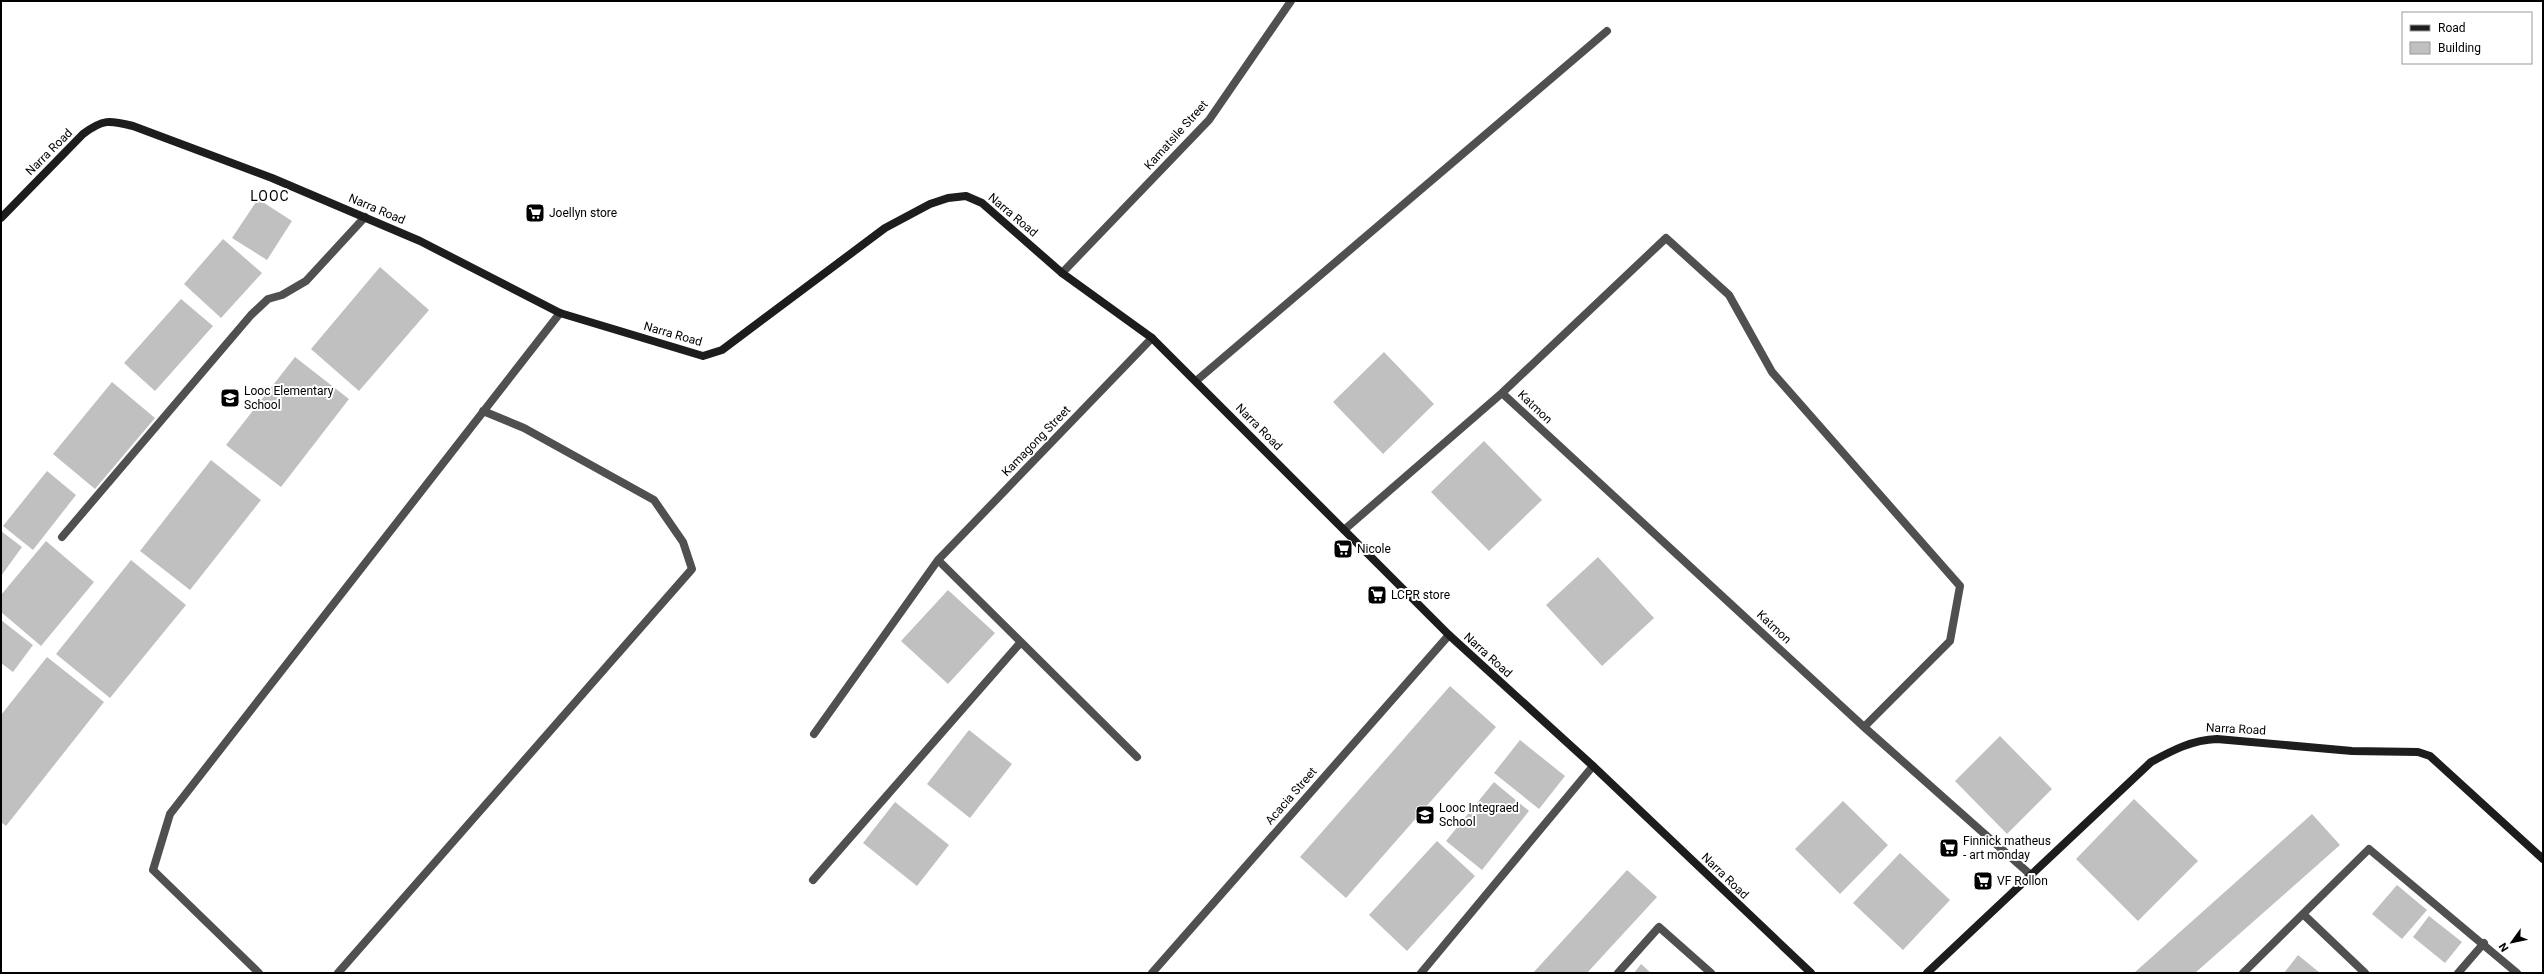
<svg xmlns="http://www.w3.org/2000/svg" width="2544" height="974" viewBox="0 0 2544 974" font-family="Roboto,sans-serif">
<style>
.building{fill:#c0c0c0}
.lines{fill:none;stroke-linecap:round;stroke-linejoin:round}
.lane{stroke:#505050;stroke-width:8}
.street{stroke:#505050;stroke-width:8}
.secondary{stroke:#1d1d1d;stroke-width:8}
.labels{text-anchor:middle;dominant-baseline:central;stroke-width:4;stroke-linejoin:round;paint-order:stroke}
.street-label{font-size:12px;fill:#000;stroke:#fff}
.poi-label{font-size:12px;fill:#000;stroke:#fff;text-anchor:start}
.quarter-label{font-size:14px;letter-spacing:1px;fill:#000;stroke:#fff}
</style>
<rect width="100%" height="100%" fill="#fff"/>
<path class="building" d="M258 199 292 221 267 260 232 238Z
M223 239 262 273 221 318 184 284Z
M380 267 429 310 359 391 311 349Z
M181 299 213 326 155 391 124 363Z
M1384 352 1434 404 1383 454 1333 402Z
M295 357 349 399 281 487 226 445Z
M112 382 155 418 95 489 53 454Z
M1484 441 1542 500 1489 551 1431 492Z
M211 460 261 500 190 590 140 551Z
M47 471 76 495 33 550 3 526Z
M1 531 22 547 1 576Z
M46 541 94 582 41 646 1 612V595Z
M1598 557 1654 618 1602 666 1546 605Z
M131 560 186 605 110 698 56 654Z
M948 590 995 633 948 684 901 641Z
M1 620 33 645 13 672 1 663Z
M47 657 104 702 6 826 1 822V715Z
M1450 686 1496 727 1346 898 1300 857Z
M969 730 1012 764 970 818 927 784Z
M2000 736 2052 789 2007 834 1955 781Z
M1520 740 1565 776 1539 809 1494 773Z
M1494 782 1529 811 1482 870 1446 841Z
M2134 799 2198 861 2138 921 2076 859Z
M1843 801 1888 845 1840 894 1795 849Z
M895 802 949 845 917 886 863 843Z
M2312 814 2340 845 2195 973H2134Z
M1437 841 1475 876 1407 951 1369 915Z
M1900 853 1950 900 1903 950 1853 903Z
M1627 870 1657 897 1587 973H1533Z
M2397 885 2427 910 2402 939 2372 914Z
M2429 916 2462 942 2445 963 2413 937Z
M2298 955 2320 973H2284Z
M1641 964 1651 973H1634Z"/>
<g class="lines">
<path class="lane" d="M62 537 251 315 268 299 282 295 306 281 365 217"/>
<path class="street" d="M1062 273 1209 120 1291 1
M1196 381 1607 31
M1502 393 1864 727 2032 876
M1344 530 1502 393 1666 238 1729 295 1772 372 1960 586 1950 641 1864 727
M938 560 1137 757
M814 734 938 560 1152 338
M813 880 1021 642
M2303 914 2365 973
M259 973 153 870 170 814 560 313
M338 973 692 569 683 542 654 500 524 428 483 411
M1152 973 1449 635
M1421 973 1593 766
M1618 973 1659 927 1711 973
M2243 973 2369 849 2517 973
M2458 973 2484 943"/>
<path class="secondary" d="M1 218 83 134C103 119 109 120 133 126L272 178 420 241 560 313 703 356 722 350 885 228 930 204 948 198 966 196 982 203 1062 273 1152 338 1449 635 1593 766 1811 973
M1927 973 2151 762C2173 750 2192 740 2217 739L2352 751 2418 752 2430 756 2543 859"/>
</g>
<defs>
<symbol id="supermarket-square" viewBox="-11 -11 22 22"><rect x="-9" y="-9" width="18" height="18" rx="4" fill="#000" stroke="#fff"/><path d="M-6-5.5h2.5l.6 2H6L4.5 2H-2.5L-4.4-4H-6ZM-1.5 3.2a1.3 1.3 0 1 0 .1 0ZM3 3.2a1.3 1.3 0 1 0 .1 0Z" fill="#fff"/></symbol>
<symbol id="school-square" viewBox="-11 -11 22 22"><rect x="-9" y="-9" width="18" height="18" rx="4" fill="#000" stroke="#fff"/><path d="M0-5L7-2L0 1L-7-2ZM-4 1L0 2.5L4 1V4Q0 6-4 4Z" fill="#fff"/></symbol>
</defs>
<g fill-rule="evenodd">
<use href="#supermarket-square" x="524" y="202" width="22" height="22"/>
<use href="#school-square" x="219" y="387" width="22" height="22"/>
<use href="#supermarket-square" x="1332" y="538" width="22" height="22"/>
<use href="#supermarket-square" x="1366" y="584" width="22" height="22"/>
<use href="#school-square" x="1414" y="804" width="22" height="22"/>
<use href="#supermarket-square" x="1938" y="837" width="22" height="22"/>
<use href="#supermarket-square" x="1972" y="870" width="22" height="22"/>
</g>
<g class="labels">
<g class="street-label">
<text transform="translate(1176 135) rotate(-48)">Kamatsile Street</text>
<text transform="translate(49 152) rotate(-45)">Narra Road</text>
<text transform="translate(377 209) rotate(23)">Narra Road</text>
<text transform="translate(1013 215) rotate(40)">Narra Road</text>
<text transform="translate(673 334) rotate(16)">Narra Road</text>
<text transform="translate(1535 407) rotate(43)">Katmon</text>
<text transform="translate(1259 427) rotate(45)">Narra Road</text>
<text transform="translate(1036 441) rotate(-46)">Kamagong Street</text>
<text transform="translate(1774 627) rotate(43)">Katmon</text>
<text transform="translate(1488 655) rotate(42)">Narra Road</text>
<text transform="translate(2236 729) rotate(3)">Narra Road</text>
<text transform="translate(1291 796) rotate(-49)">Acacia Street</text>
<text transform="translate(1725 876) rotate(44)">Narra Road</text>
</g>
<g class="poi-label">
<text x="549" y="213">Joellyn store</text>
<text x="244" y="391">Looc Elementary<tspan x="244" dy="14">School</tspan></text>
<text x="1357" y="549">Nicole</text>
<text x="1391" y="595">LCPR store</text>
<text x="1439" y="808">Looc Integraed<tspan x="1439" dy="14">School</tspan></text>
<text x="1963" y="841">Finnick matheus<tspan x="1963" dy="14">- art monday</tspan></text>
<text x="1997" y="881">VF Rollon</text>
</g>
<g class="quarter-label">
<text x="270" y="196">LOOC</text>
</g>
</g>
<rect width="2544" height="974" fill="none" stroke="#000000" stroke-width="4"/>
<rect x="2402" y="12" width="130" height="52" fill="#ffffff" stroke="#999999"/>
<rect x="2410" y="25" width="20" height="6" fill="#1d1d1d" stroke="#999999"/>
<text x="2438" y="32" font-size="12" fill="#000000">Road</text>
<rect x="2410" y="42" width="20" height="12" fill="#c0c0c0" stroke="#999999"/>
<text x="2438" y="52" font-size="12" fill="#000000">Building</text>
<g transform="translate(2512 942) rotate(237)" stroke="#ffffff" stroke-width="3" paint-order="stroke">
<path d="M0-3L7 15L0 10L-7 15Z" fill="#000000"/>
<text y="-6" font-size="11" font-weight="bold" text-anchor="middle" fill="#000000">N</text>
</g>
</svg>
